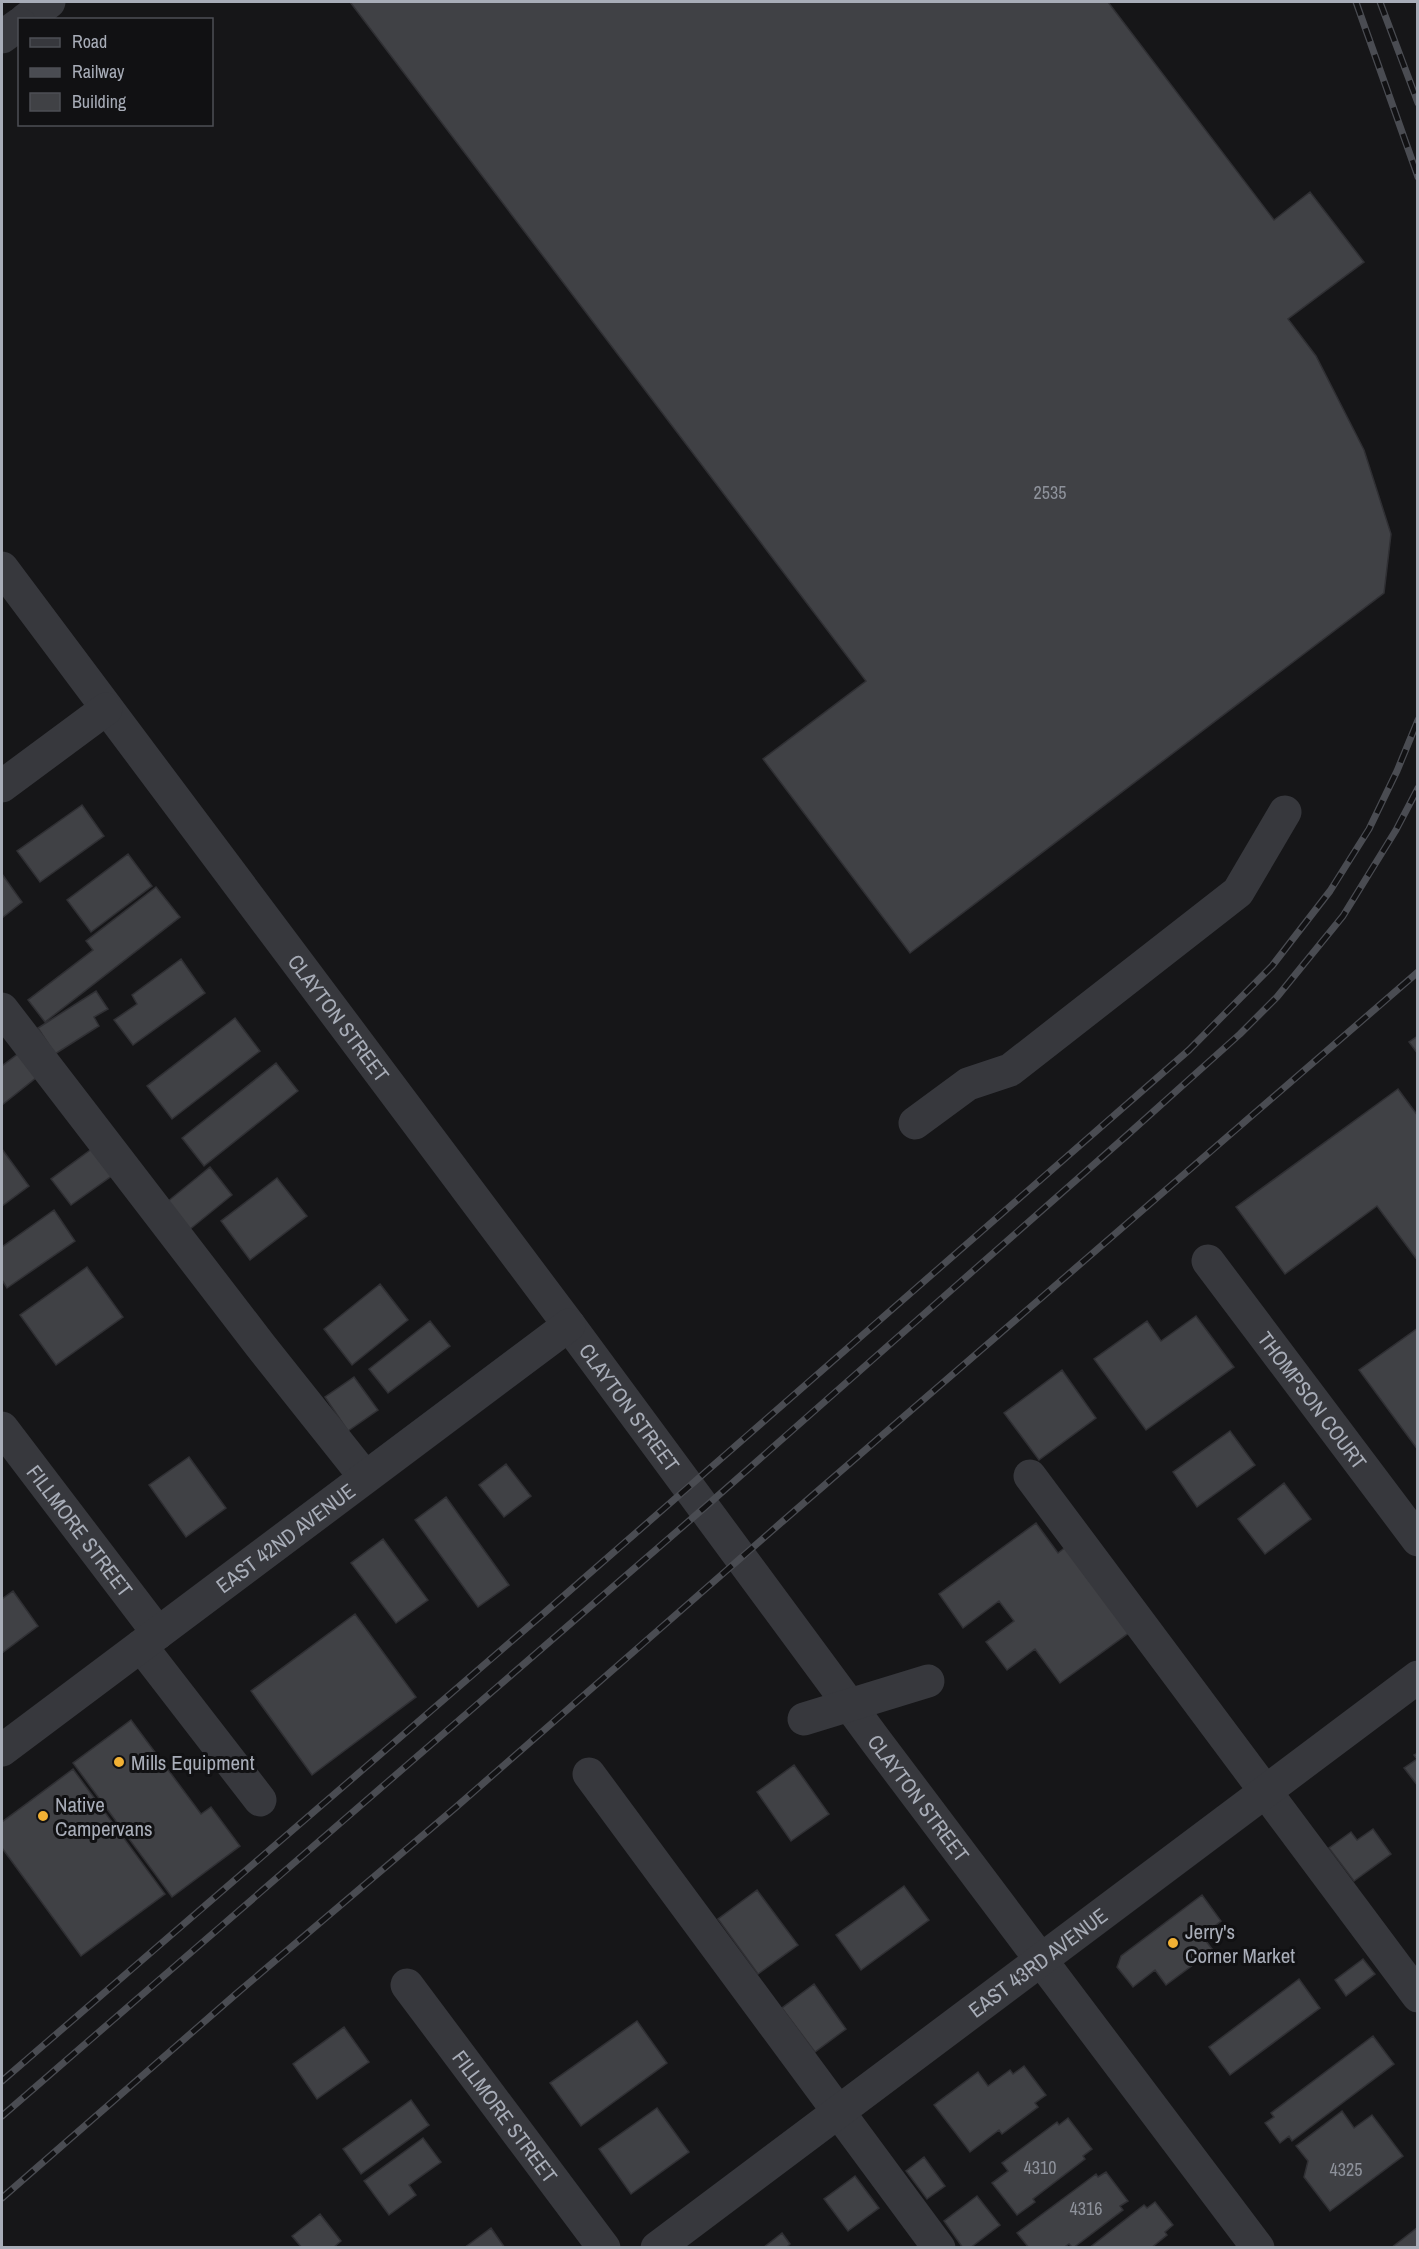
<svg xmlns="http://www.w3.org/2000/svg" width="1419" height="2249" viewBox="0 0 1419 2249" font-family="'Archivo Narrow',sans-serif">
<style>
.building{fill:#404145;stroke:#303034;stroke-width:1.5}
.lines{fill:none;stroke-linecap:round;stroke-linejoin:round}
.minor{stroke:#37383d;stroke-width:33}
.rail-casing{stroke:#4a4c52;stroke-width:7}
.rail{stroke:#111113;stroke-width:4.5;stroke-dasharray:14;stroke-linecap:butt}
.poi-dot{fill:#f2b134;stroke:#111113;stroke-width:2}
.labels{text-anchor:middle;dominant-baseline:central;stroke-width:6;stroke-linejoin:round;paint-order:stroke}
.number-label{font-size:18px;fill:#8e929b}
.street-label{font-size:21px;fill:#a8adb8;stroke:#111113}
.poi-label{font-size:21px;fill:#a8adb8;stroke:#111113;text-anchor:start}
</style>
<rect width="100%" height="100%" fill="#161618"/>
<path class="building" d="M350 2H1108L1274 220 1310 192 1364 262 1288 319 1316 356 1364 450 1391 534 1384 593 910 953 763 759 866 681Z
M82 805 104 836 40 882 17 851Z
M128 854 152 886 91 932 67 900Z
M2 874 22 902 2 918Z
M156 887 180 917 45 1022 28 1000 93 950 86 941Z
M181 959 205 993 133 1045 114 1020 137 1004 132 995Z
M96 991 108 1009 94 1017 99 1026 55 1054 38 1028Z
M235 1018 260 1051 172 1119 147 1086Z
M1418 1036V1054L1409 1042Z
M19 1053 37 1077 2 1105V1063L3 1065Z
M276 1063 298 1091 204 1166 182 1138Z
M1398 1089 1418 1116V1261L1377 1206 1285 1274 1236 1207Z
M93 1148 113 1175 71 1205 51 1179Z
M2 1149 29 1186 2 1206Z
M210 1167 232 1195 189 1230 167 1202Z
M277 1178 307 1216 250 1260 221 1221Z
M54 1210 75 1241 7 1288 2 1280V1247Z
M87 1267 123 1317 56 1365 20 1315Z
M380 1284 408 1320 352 1365 324 1329Z
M1196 1316 1234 1367 1146 1430 1094 1359 1147 1321 1161 1341Z
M430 1321 450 1346 388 1393 369 1369Z
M1418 1328V1450L1359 1370Z
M1062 1370 1096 1418 1039 1460 1004 1413Z
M354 1377 378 1410 348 1431 325 1397Z
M1230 1431 1255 1465 1197 1507 1173 1472Z
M189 1457 226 1508 186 1537 149 1485Z
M506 1464 531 1496 504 1517 479 1485Z
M1284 1483 1311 1519 1265 1554 1238 1519Z
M446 1497 509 1585 478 1607 415 1520Z
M1036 1523 1058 1553 1067 1546 1130 1632 1060 1683 1035 1649 1007 1670 986 1642 1014 1621 999 1601 963 1628 939 1594Z
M383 1539 428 1600 396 1623 351 1563Z
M13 1591 38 1626 2 1653V1599Z
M355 1614 416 1697 312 1775 251 1691Z
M131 1720 201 1814 211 1807 240 1846 172 1897 73 1763Z
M1418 1753V1786L1404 1768 1417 1759 1414 1755Z
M794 1765 829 1814 791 1841 757 1792Z
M73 1769 165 1894 81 1956 2 1848V1822Z
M1373 1829 1391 1854 1354 1881 1329 1848 1351 1832 1357 1840Z
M904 1886 929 1920 861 1970 836 1935Z
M757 1890 798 1945 758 1974 718 1919Z
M1202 1895 1221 1921 1202 1936 1213 1950 1166 1985 1155 1970 1133 1987 1117 1967 1121 1956Z
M1363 1959 1375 1974 1346 1996 1335 1980Z
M1299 1979 1320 2008 1230 2075 1209 2047Z
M814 1984 846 2029 815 2052 782 2008Z
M637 2021 667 2063 581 2126 550 2083Z
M344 2027 369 2062 317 2099 293 2064Z
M1373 2036 1394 2064 1292 2141 1289 2136 1280 2143 1265 2123 1274 2117 1271 2113Z
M1024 2066 1046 2095 1035 2103 1038 2107 1002 2134 999 2130 970 2152 934 2105 978 2072 988 2086 1010 2070 1013 2074Z
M411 2100 429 2125 361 2174 343 2149Z
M657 2108 689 2152 631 2194 599 2149Z
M1342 2111 1354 2128 1372 2115 1403 2156 1330 2211 1304 2177 1308 2161 1296 2146Z
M1068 2118 1092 2149 1083 2156 1085 2159 1033 2199 1035 2202 1017 2215 992 2183 1008 2171 1002 2163 1057 2122 1059 2125Z
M423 2138 441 2162 409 2185 416 2195 389 2215 364 2181Z
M924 2157 945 2186 927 2199 906 2171Z
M1106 2172 1128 2201 1120 2206 1123 2210 1073 2248 1069 2244 1063 2248H1029L1017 2233 1096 2174 1098 2177Z
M855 2176 879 2208 848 2231 824 2199Z
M977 2196 1000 2225 970 2248H963L944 2221Z
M1155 2202 1173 2225 1165 2232 1167 2235 1151 2248H1089L1144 2205 1147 2208Z
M320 2214 341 2241 333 2248H302L292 2236Z
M1418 2227V2248H1391Z
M491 2228 505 2248H464Z
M782 2233 790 2244 786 2248H763Z"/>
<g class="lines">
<g class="minor">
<path d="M25 20 49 2"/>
<path d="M2 37 20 24"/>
<path id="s1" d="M2 568 569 1325 876 1741 1258 2248"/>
<path d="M2 786 106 709"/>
<path d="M2 1009 260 1345 365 1477"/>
<path d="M915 1123 968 1084 1010 1070 1238 892 1285 812"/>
<path id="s2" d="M1208 1261 1418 1540"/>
<path id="s3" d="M2 1428 158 1633"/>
<path d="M1030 1476 1418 1996"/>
<path d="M141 1646 260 1800"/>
<path d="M804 1719 928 1681"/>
<path id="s4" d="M2 1750 569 1325"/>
<path d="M589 1774 939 2248"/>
<path id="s5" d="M407 1985 604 2248"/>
<path id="s6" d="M657 2248 1418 1677"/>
</g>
<defs>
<path id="rail" d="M1356 2 1418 177
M1380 2 1418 103
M2 2081 543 1614 1189 1050 1272 966 1330 891 1369 829 1397 771 1418 720
M2 2116 704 1508 1125 1137 1240 1034 1277 997 1343 916 1396 830 1418 788
M2 2198 236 1994 455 1808 783 1521 1418 972"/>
</defs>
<use href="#rail" class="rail-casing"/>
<use href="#rail" class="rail"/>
</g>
<g class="poi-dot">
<circle cx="119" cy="1762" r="6"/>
<circle cx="43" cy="1816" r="6"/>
<circle cx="1173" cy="1943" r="6"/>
</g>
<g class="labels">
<g class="number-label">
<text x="1050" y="492">2535</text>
<text x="1040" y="2167">4310</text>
<text x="1346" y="2169">4325</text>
<text x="1086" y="2208">4316</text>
</g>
<g class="street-label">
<text stroke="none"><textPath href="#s1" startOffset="562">CLAYTON STREET</textPath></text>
<text stroke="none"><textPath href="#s2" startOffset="174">THOMPSON COURT</textPath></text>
<text stroke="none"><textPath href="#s1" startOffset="1048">CLAYTON STREET</textPath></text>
<text stroke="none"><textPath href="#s3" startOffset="129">FILLMORE STREET</textPath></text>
<text stroke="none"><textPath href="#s4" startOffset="354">EAST 42ND AVENUE</textPath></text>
<text stroke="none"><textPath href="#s1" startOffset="1534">CLAYTON STREET</textPath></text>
<text stroke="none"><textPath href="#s6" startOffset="476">EAST 43RD AVENUE</textPath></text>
<text stroke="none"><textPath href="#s5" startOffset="164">FILLMORE STREET</textPath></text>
</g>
<g class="poi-label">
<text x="131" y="1762">Mills Equipment</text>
<text x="55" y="1804">Native<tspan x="55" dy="24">Campervans</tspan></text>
<text x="1185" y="1931">Jerry's<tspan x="1185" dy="24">Corner Market</tspan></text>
</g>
</g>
<rect width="1419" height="2249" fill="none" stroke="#a8adb8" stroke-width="6"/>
<rect x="18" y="18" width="195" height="108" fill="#111113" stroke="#4d4f55" stroke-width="1.5"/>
<rect x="30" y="38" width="30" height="9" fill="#37383d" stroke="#4d4f55" stroke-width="1.5"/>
<text x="72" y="48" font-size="18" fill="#a8adb8">Road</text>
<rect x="30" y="68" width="30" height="9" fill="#4a4c52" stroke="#4d4f55" stroke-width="1.5"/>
<text x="72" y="78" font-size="18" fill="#a8adb8">Railway</text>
<rect x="30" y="93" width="30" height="18" fill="#404145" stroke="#4d4f55" stroke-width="1.5"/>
<text x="72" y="108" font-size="18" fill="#a8adb8">Building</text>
</svg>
